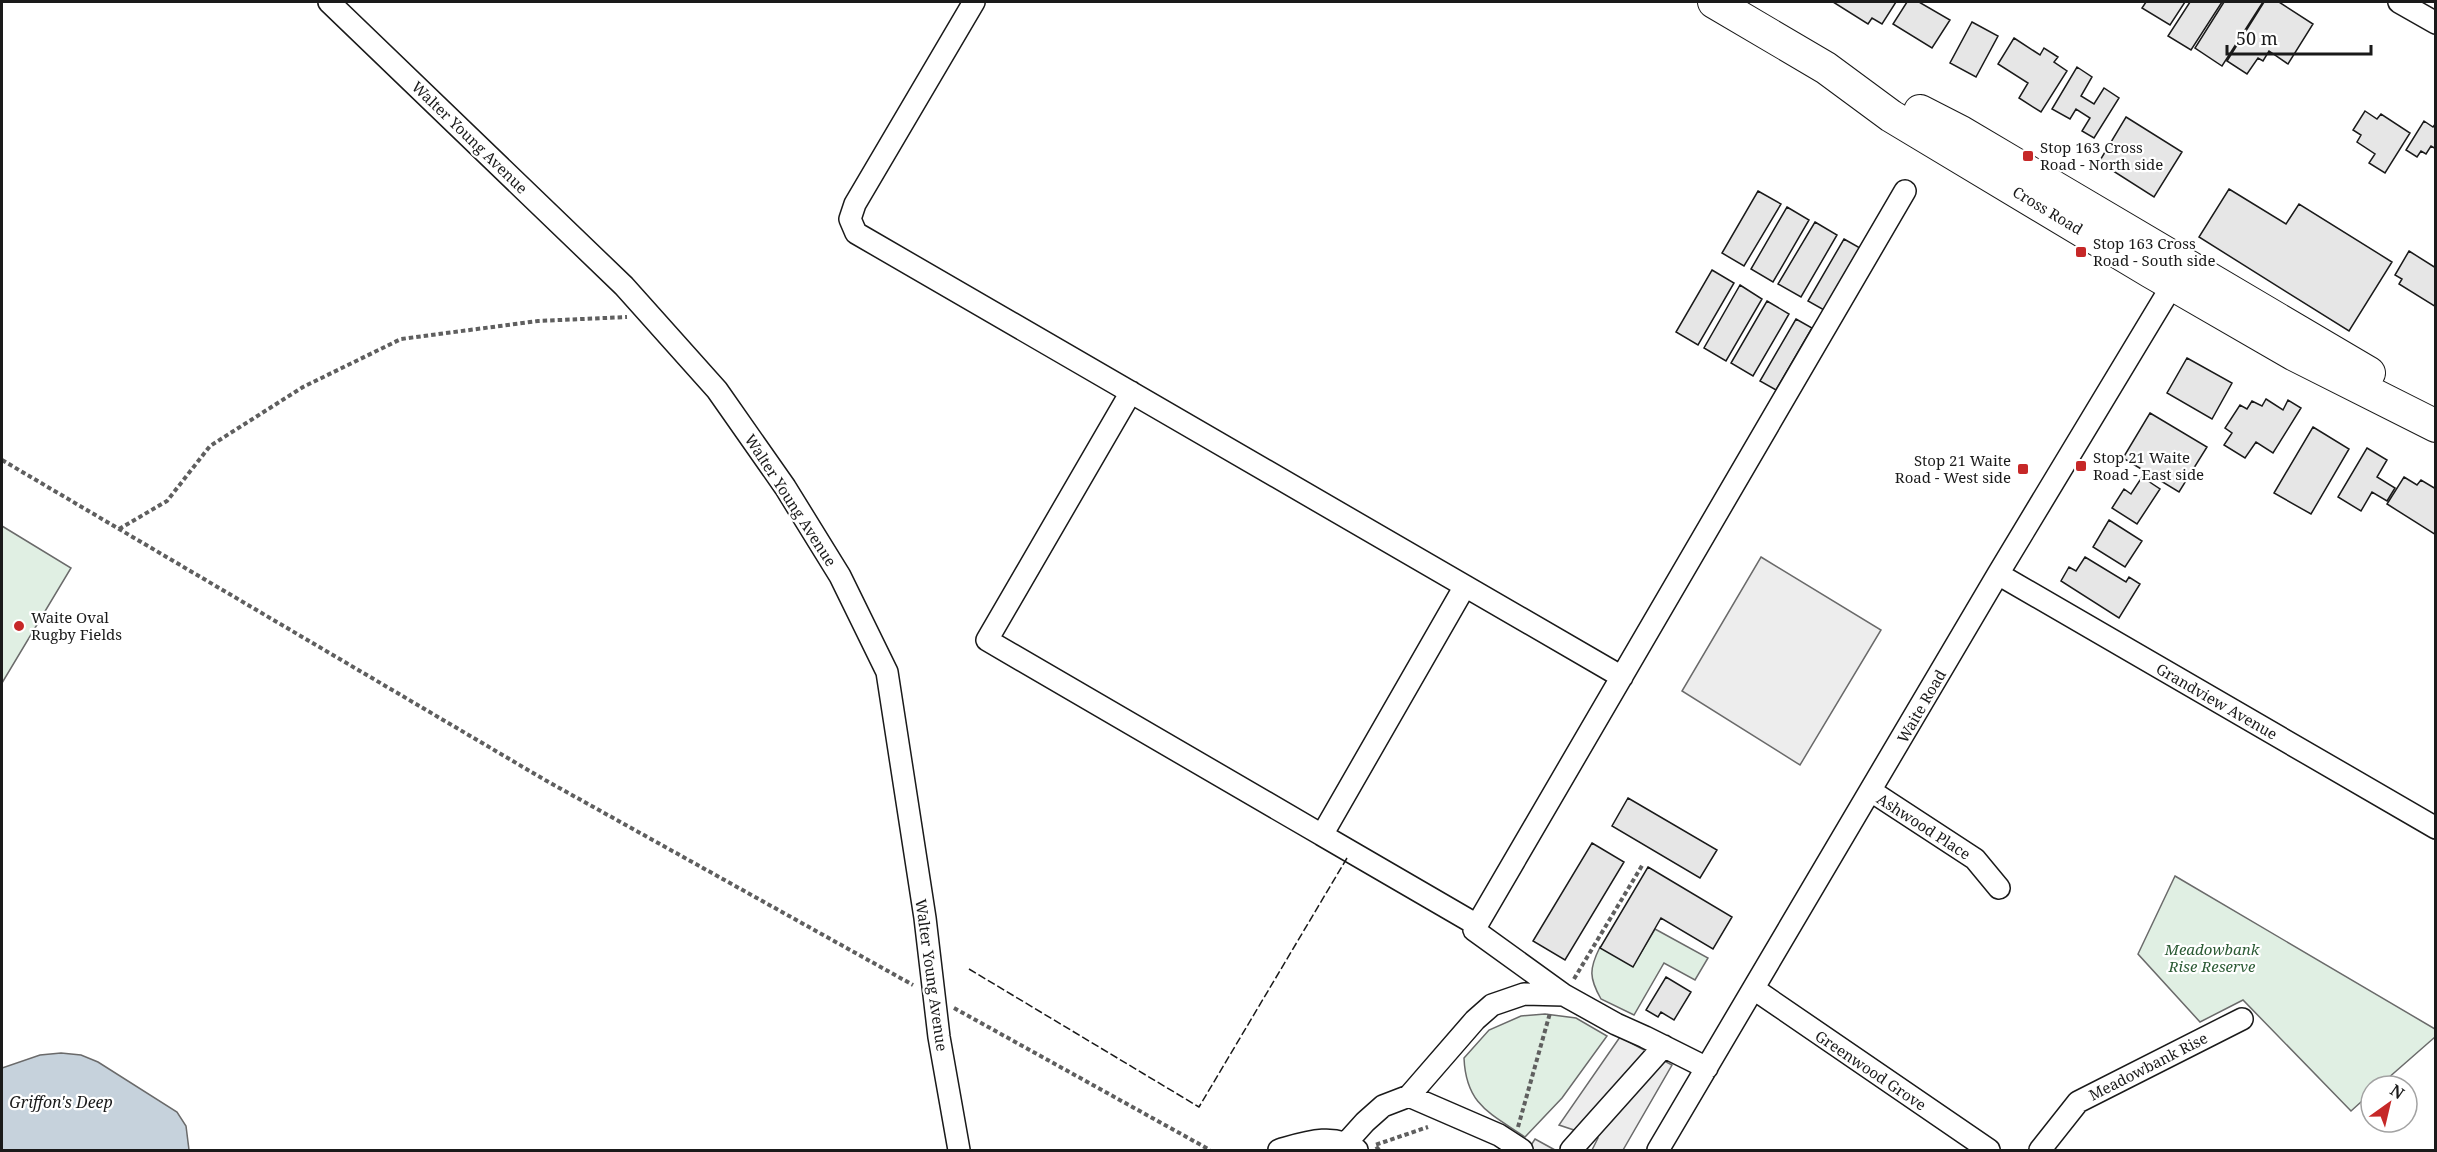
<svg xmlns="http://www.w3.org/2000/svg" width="2437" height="1152" viewBox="0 0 2437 1152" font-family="'Noto Serif',serif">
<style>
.green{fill:#e0efe3;stroke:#6a6a6a;stroke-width:1.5}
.parking{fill:#ededed;stroke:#6a6a6a;stroke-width:1.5}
.water{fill:#c6d2dc;stroke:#6a6a6a;stroke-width:1.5}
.building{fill:#e6e6e6;stroke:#1a1a1a;stroke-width:1.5}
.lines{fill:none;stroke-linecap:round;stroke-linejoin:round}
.minor-casing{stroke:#1a1a1a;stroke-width:24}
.highway-casing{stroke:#1a1a1a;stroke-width:34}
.path{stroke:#5f5f5f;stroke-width:4;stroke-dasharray:4.5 3;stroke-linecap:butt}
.minor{stroke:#fff;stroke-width:21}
.highway{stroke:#fff;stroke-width:32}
.fence{stroke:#1a1a1a;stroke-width:1.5;stroke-dasharray:8 3;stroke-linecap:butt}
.poi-dot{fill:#c62828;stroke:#fff;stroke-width:2}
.labels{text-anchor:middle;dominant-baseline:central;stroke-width:4.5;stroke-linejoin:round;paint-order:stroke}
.street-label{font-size:15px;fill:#1a1a1a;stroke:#fff}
.poi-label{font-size:15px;fill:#1a1a1a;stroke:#fff;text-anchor:start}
.park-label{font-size:15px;font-style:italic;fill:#2b5a34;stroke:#fff}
.water-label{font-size:16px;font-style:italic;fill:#1a1a1a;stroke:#fff}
</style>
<rect width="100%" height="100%" fill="#fff"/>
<path class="green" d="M2 526 71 568 2 683Z
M2175 876 2435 1029V1037L2379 1086H2371V1093L2351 1111 2243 1000 2200 1022 2138 954Z
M1655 929 1708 958 1695 980 1664 963 1634 1015 1601 999C1589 978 1589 969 1600 947L1633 966Z
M1545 1014 1576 1018 1607 1036 1562 1098 1525 1137C1490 1113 1466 1105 1464 1058L1489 1030 1521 1016Z"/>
<path class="parking" d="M1761 557 1881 630 1800 765 1682 691Z
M1620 1037 1672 1065 1623 1150H1592L1598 1138 1559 1125Z
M1535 1139 1555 1150H1528Z"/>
<path class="water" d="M61 1053 81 1055 98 1062 177 1112 186 1126 189 1150H2V1068L40 1055Z"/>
<path class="building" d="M1833 2H1896L1882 24 1872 18 1868 24Z
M1907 2H1919L1950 20 1932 48 1893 24Z
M2146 2H2185L2170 25 2142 8Z
M2190 2H2222L2191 50 2168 36Z
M2224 2H2263L2222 66 2195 48Z
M2264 2H2279L2313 24 2288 64 2269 51 2263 61 2258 58 2247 74 2227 61Z
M1972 22 1998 36 1976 77 1950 63Z
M2014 38 2040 55 2044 48 2058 57 2054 62 2067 71 2041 112 2019 98 2028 83 1998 64Z
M2077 67 2092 77 2081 96 2094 104 2104 88 2119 98 2094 138 2082 131 2090 118 2076 109 2070 119 2052 109Z
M2365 111 2377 119 2381 114 2410 133 2385 173 2369 163 2375 154 2357 142 2361 135 2353 130Z
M2126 117 2182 152 2154 197 2099 162Z
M2424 121 2433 127 2436 123V149L2431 146 2426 154 2421 151 2417 157 2406 150Z
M2229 189 2286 224 2299 204 2392 262 2349 331 2199 237Z
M1758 191 1781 204 1744 266 1722 253Z
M1787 207 1809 220 1773 282 1751 269Z
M1815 222 1837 235 1801 297 1778 284Z
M1844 239 1860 248 1824 310 1808 301Z
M2409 251 2436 268V307L2399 284 2402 279 2395 275Z
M1712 270 1734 283 1698 345 1676 332Z
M1740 285 1762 299 1726 361 1704 348Z
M1767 301 1789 314 1753 376 1731 363Z
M1796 319 1812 328 1776 390 1760 381Z
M2187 358 2232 383 2212 419 2167 393Z
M2266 399 2283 410 2288 400 2301 408 2273 453 2256 442 2245 458 2224 445 2232 433 2225 428 2240 405 2247 409 2252 401 2262 406Z
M2150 413 2207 447 2179 492 2123 458Z
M2313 427 2349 449 2311 514 2274 493Z
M2367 448 2387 460 2377 477 2395 488 2387 501 2372 492 2361 511 2338 497Z
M2142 477 2160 489 2137 524 2112 508 2124 489 2131 494Z
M2404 477 2417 485 2421 480 2436 489V535L2387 504Z
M2109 520 2142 541 2125 567 2093 547Z
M2085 557 2126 582 2129 577 2140 584 2119 618 2061 581 2069 567 2076 571Z
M1628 798 1717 850 1700 878 1612 826Z
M1592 843 1624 862 1565 960 1533 941Z
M1648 867 1732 917 1713 949 1661 918 1633 967 1600 948Z
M1666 977 1691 992 1674 1020 1661 1012 1658 1017 1646 1010Z"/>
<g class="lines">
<defs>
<path id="minor" d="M329 2 624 286 717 390 785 487 840 576 887 672 925 918 939 1037 959 1150
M974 2 855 204 850 219 856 233 1622 677
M2399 2 2436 23
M1131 392 987 640 1322 835 1465 586
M1998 574 2436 828
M1871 791 1975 859 1999 888
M1322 835 1477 925
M1754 989 1989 1150
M1564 995 1474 930 1905 191
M1409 1096 1499 1135 1522 1150
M1347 1142 1365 1122 1383 1106 1409 1096 1475 1020 1492 1005 1524 994 1564 995 1616 1024 1645 1037 1707 1068
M1279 1150C1304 1143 1334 1132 1357 1150
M1571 1150 1664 1046
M1658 1150 1998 574 2179 274
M2040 1150 2078 1102 2242 1019"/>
<path id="highway" d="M1714 2 1826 68 1891 116 2151 272 2293 354 2436 426
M1920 111 1961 132 2369 373"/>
</defs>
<use href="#minor" class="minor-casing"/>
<use href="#highway" class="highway-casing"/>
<path class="path" d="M2 460 545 780 913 985
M119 529 167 501 210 446 303 387 401 339 538 321 627 317
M1574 979 1643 864
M954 1008 1210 1150
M1518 1127 1550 1013
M1379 1150 1375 1145 1428 1127"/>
<use href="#minor" class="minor"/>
<use href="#highway" class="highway"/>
<path class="fence" d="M969 969 1199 1107 1347 858"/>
</g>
<g class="poi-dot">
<rect x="2022" y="150" width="12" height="12" rx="3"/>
<rect x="2075" y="246" width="12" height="12" rx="3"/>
<rect x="2075" y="460" width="12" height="12" rx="3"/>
<rect x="2017" y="463" width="12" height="12" rx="3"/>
<circle cx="19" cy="626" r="6"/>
</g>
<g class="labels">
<g class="street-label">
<text transform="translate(470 137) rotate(44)">Walter Young Avenue</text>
<text transform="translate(2048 210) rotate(31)">Cross Road</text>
<text transform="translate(791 500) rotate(57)">Walter Young Avenue</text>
<text transform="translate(2217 701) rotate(30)">Grandview Avenue</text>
<text transform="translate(1921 706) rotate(-60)">Waite Road</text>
<text transform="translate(1924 826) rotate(33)">Ashwood Place</text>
<text transform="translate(932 975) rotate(82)">Walter Young Avenue</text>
<text transform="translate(2148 1066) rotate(-27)">Meadowbank Rise</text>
<text transform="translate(1871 1070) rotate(34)">Greenwood Grove</text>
</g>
<g class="poi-label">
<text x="2040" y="147">Stop 163 Cross<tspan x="2040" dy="17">Road - North side</tspan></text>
<text x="2093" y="243">Stop 163 Cross<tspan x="2093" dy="17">Road - South side</tspan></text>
<text x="2093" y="457">Stop 21 Waite<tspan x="2093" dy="17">Road - East side</tspan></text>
<text x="2011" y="460" text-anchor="end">Stop 21 Waite<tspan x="2011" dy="17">Road - West side</tspan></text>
<text x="31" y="617">Waite Oval<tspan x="31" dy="17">Rugby Fields</tspan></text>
</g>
<g class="park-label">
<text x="2212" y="949">Meadowbank<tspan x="2212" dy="17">Rise Reserve</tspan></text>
</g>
<g class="water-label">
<text x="61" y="1102">Griffon's Deep</text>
</g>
</g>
<rect width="2437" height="1152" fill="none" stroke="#1a1a1a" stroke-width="6"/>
<g transform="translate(2389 1104) rotate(34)"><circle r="28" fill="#ffffff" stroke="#a3a3a3" stroke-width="1.5"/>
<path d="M0-4.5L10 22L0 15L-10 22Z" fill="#c62828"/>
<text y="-9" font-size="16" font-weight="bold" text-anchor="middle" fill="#1a1a1a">N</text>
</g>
<path d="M2227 45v9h144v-9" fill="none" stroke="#1a1a1a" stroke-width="3"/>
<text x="2236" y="45" font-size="18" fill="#1a1a1a" stroke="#ffffff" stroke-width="4.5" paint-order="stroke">50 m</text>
</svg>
